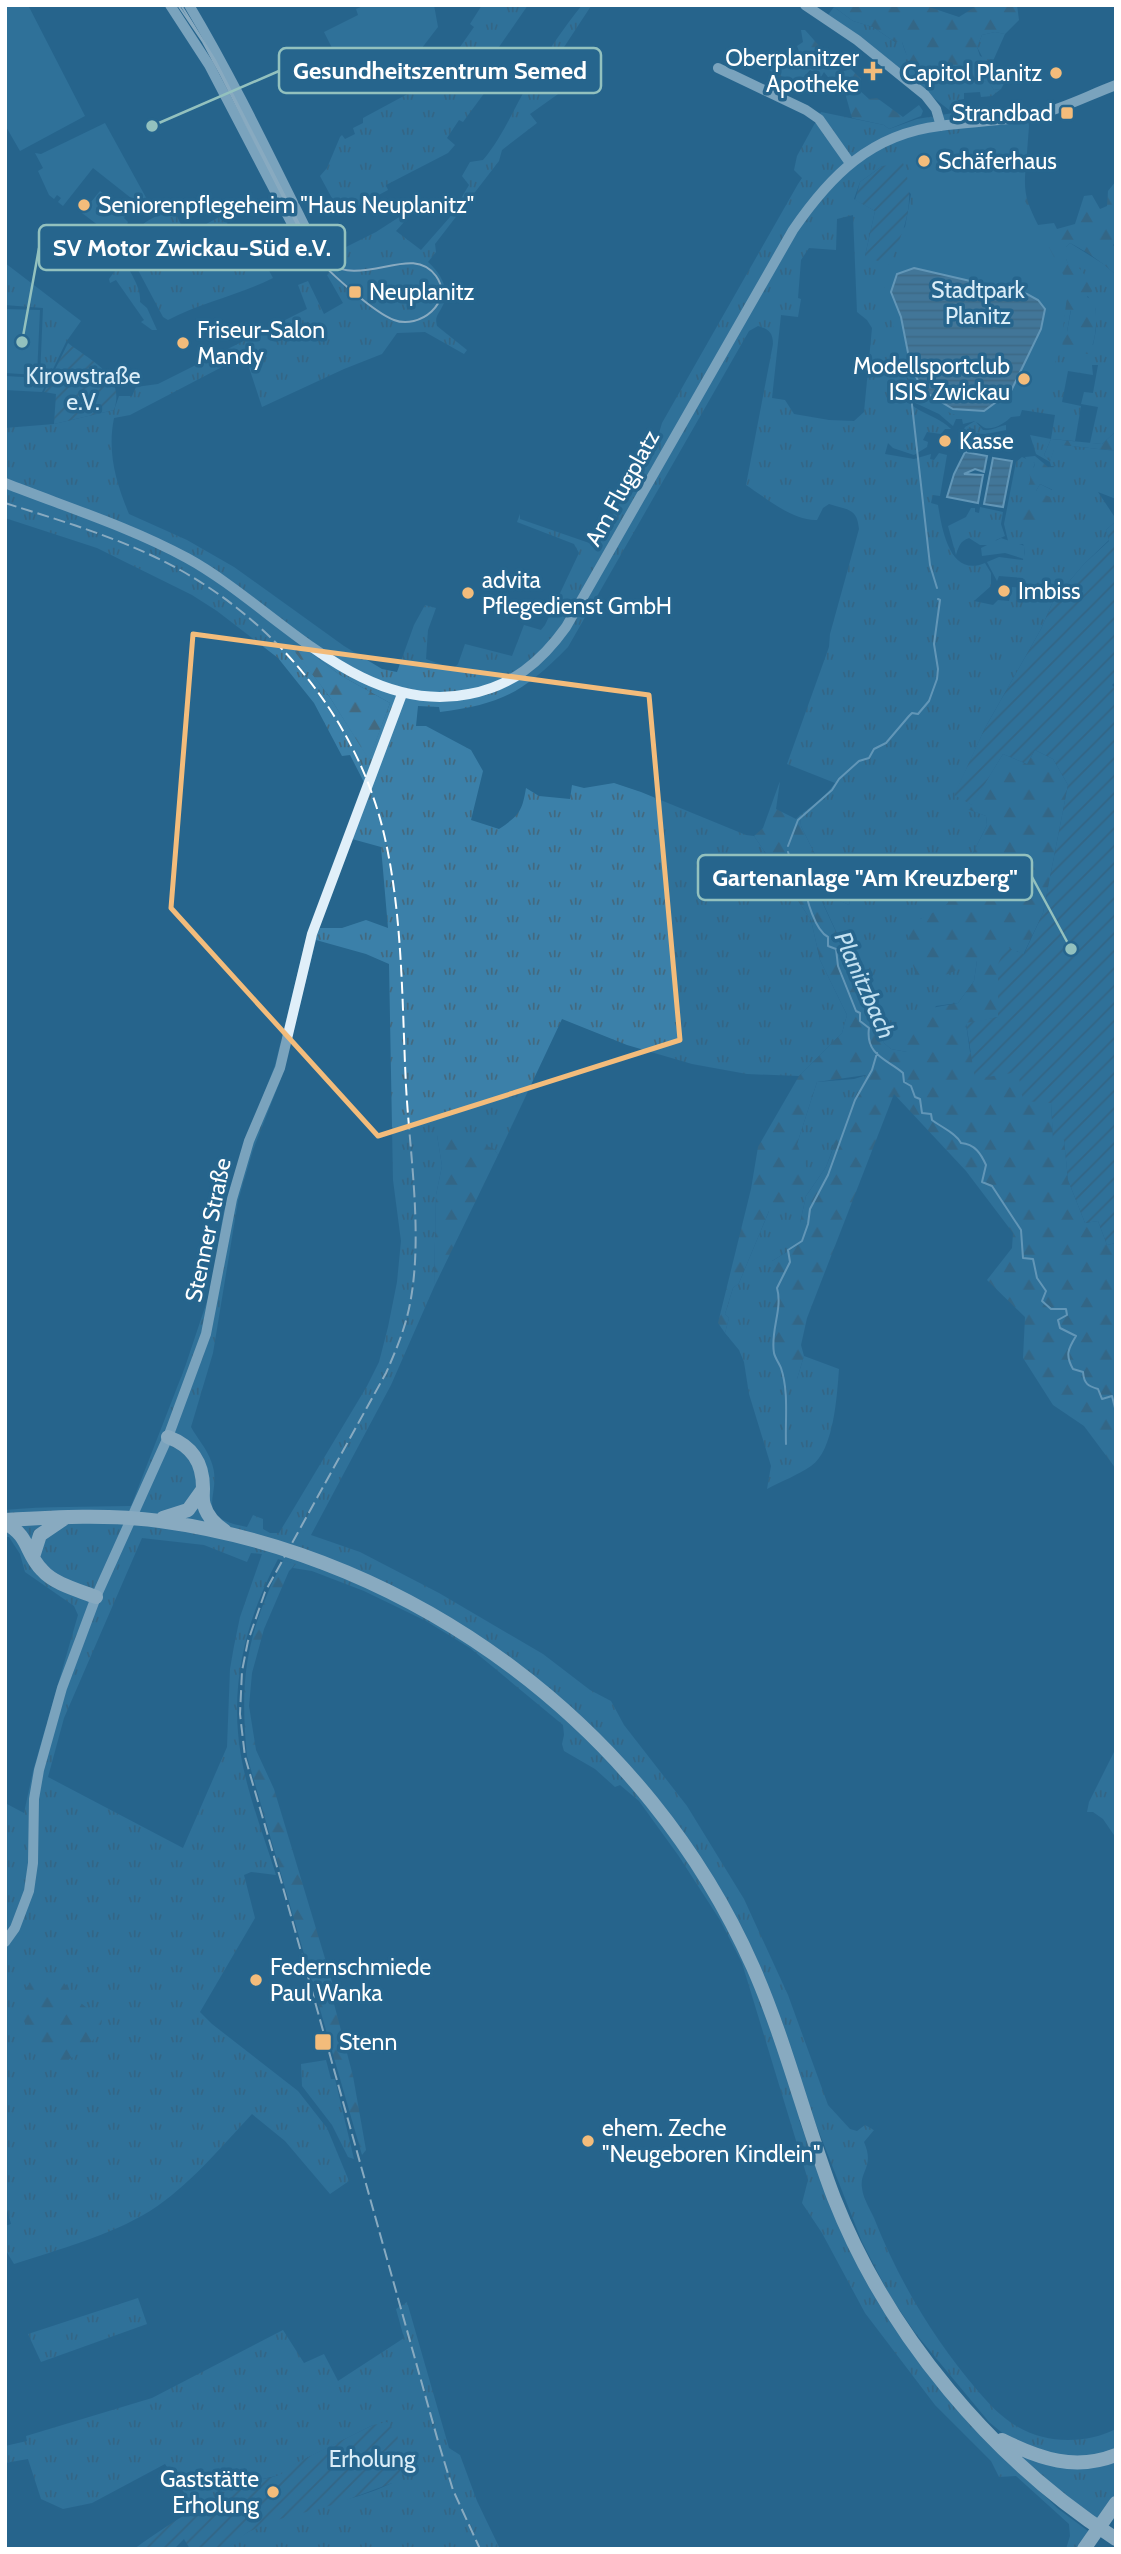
<svg xmlns="http://www.w3.org/2000/svg" width="1121" height="2554" viewBox="0 0 1121 2554" font-family="Cabin,sans-serif">
<style>
.grass{fill:url(#grass-tufts);fill-rule:evenodd}
.forest{fill:url(#forest-firs)}
.park{fill:#3b80a9}
.garden{fill:url(#garden-furrows)}
.water{fill:url(#water-rules);stroke:#aad3eb;stroke-width:2}
.lines{fill:none;stroke-linecap:round;stroke-linejoin:round}
.stream{stroke:#aad3eb;stroke-width:2}
.secondary{stroke:#e0eff9;stroke-width:10}
.highway{stroke:#fff;stroke-width:14}
.tram{stroke:#fff;stroke-width:2}
.rail{stroke:#fff;stroke-width:2;stroke-dasharray:12 5;stroke-linecap:butt}
.marked{fill:none;stroke:#f3bc7b;stroke-width:5;stroke-linejoin:round}
.poi-dot{fill:#f3bc7b;stroke:#26658d;stroke-width:2.5}
.labels{text-anchor:middle;dominant-baseline:central;stroke-width:7;stroke-linejoin:round;paint-order:stroke}
.poi-label{font-size:23px;fill:#fff;stroke:#26658d;text-anchor:start}
.park-label{font-size:23px;fill:#daedf8;stroke:#26658d}
.street-label{font-size:23px;fill:#fff;stroke:#26658d}
.water-label{font-size:24px;font-style:italic;fill:#c2e0f1;stroke:#26658d}
.leader{fill:none;stroke:#93c1be;stroke-width:2.5}
.callout-dot{fill:#93c1be;stroke:#26658d;stroke-width:2.5}
.callout{fill:#26658d;stroke:#93c1be;stroke-width:2.5}
.callout-label{font-size:24px;text-anchor:middle;font-weight:bold;fill:#fff}
</style>
<defs>
<pattern id="grass-tufts" width="24" height="20" patternUnits="userSpaceOnUse" patternTransform="scale(1.75)"><rect width="24" height="20" fill="#3b80a9"/><path d="M3 7l-1-3M5 7V3M7 7l1-3M15 17l-1-3M17 17v-4M19 17l1-3" fill="none" stroke="#43697f"/></pattern>
<pattern id="forest-firs" width="22" height="20" patternUnits="userSpaceOnUse" patternTransform="scale(1.75)"><rect width="22" height="20" fill="#3b80a9"/><path d="M5 1l3.5 6h-7zM16 11l3.5 6h-7z" fill="#43697f"/></pattern>
<pattern id="garden-furrows" width="10" height="10" patternUnits="userSpaceOnUse" patternTransform="scale(1.75)"><rect width="10" height="10" fill="#3b80a9"/><path d="M-1 1l2-2M0 10L10 0M9 11l2-2" fill="none" stroke="#43697f"/></pattern>
<pattern id="water-rules" width="6" height="5" patternUnits="userSpaceOnUse" patternTransform="scale(1.75)"><rect width="6" height="5" fill="#648ca7"/><path d="M0 2.5h6" fill="none" stroke="#5a7283"/></pattern>
</defs>
<rect width="100%" height="100%" fill="#26658d"/>
<path class="grass" d="M482 5H528L479 76 491 84 463 122 459 120 447 138 455 145 448 153 386 185 388 190 341 215 320 176 327 168 340 137 342 135 345 139 355 134 353 128 363 123V118L439 77 474 27 470 24Z
M582 5 591 6 547 73 568 87 530 114 537 123 502 150 499 161 435 244 436 252 428 262C441 274 452 291 441 309 437 316 435 317 437 326L467 350 464 354 425 332 397 333 382 354 344 369 262 407 245 355 130 415 114 418C107 452 116 483 129 514L187 540 234 567 344 646 382 669 397 672 414 625 425 605 436 608 428 630 426 659 453 669 458 664 465 644 512 656 524 625 541 630 545 625 579 553 574 544 517 522 520 514V519L595 545 657 440 662 423 798 184 802 178 794 170 797 156 821 112 884 125 889 129 917 119 953 113 828 15 834 7 853 21 873 27 895 42H902C914 82 930 68 962 75 973 77 975 82 988 81L994 90 1001 89 992 96 981 97 980 92 964 93V99L958 100V107H965L966 114 1026 110 1029 126 1026 165 1023 162 1021 368 1071 308 1067 332 1093 345 1096 330V309L1070 268 1066 259V247L1070 243 1105 265 1116 275V422L1114 433 1102 444 1090 443 1098 407 1081 404 1084 392 1093 393 1098 365H1092L1093 375 1068 371 1062 402 1081 406 1075 441 1051 439 1044 455 1050 461 1054 449 1063 445 1116 451V499L1098 492 1114 516 1116 512V521L1106 530 1109 540 1084 564 1054 599 1041 629 985 728 955 794 972 805 968 809 986 816 987 825 948 903 937 913 920 919 969 963 977 960 974 981 958 1003 936 1006 907 1052 891 1049 884 1043 869 1003 817 890 849 905 852 890 823 871 801 826 800 815 824 797 835 783 787 764 829 647 830 634 859 529C857 508 848 510 829 504L823 508 817 520C793 521 766 498 746 485L773 344C773 332 768 329 758 326L749 331 568 647C524 692 502 704 440 712L439 707 418 706 416 726H426L471 750 483 771 471 820 499 829C518 816 522 813 526 788L539 796 570 799 572 785 584 788 614 783 641 792 746 835 754 836 811 920 820 960 847 1015 842 1033 799 1076 747 1074 692 1064 627 1045 562 1019 498 1155 494 1149 437 1135 442 1166 436 1195 434 1287 391 1385 311 1535 360 1552 439 1593 543 1654 590 1690 611 1701 624 1725 687 1806 744 1899 788 1995 828 2105 850 2129 857 2131 865 2125 874 2130 864 2142C875 2167 859 2171 862 2188 863 2198 870 2209 874 2218 899 2281 934 2340 978 2391 990 2405 1002 2418 1018 2427 1047 2444 1086 2444 1116 2429V2452L1070 2460 1006 2436 989 2422 916 2334 890 2296 862 2242 812 2114 799 2120 826 2194 867 2277 1022 2473 1057 2508 1088 2531 1078 2549H1066L1070 2536 1069 2524 1016 2476 999 2477 991 2461 935 2405 865 2313 822 2233 802 2203 808 2180 742 1963 720 1920 678 1855 639 1801 620 1785 615 1787 595 1769 564 1751 562 1744 564 1735 563 1725 470 1648 426 1621 364 1591 312 1571 293 1568 295 1564 278 1559C245 1621 229 1687 241 1756 248 1796 264 1836 276 1875L251 1872 244 1875 255 1918 200 2012 212 2024 298 2091 327 2128 349 2181 330 2194 285 2141 252 2114C220 2148 189 2186 150 2211 109 2236 60 2249 14 2264L5 2249V2226L11 2224 5 2202V1803L24 1813 33 1771 78 1615 74 1606 25 1572 20 1554 9 1537H5V1510C48 1506 88 1507 131 1506L185 1367 212 1286 223 1214 246 1140 275 1065 306 939 315 940 320 928H342L366 920 388 928 381 847 352 839 369 792 350 755 342 756 314 703 278 658 217 611 192 595 97 548 5 518V428L54 424 114 410 119 396H132L136 387 158 384 307 309 298 285 308 281 324 314 343 303 327 275 346 247 376 232 421 203 396 231 421 250 450 217 469 185 462 176 470 162 483 160C503 136 514 108 530 81 545 55 563 29 582 5ZM882 166 911 194 905 227 865 256 875 211 854 199 860 182ZM853 215 857 312 867 320 872 328 864 412 854 421 829 420 794 414 785 400 772 398 781 315 798 317 801 299 798 298 801 260 809 248 836 250 837 219ZM901 384H905L909 400 939 414 953 426 956 419H962L963 424 975 421 965 427 962 433 986 434 1006 430V425C999 426 992 431 983 430L976 422C979 423 982 427 985 428 995 430 1006 422 1011 417L1020 416 1022 410 1055 415 1051 439 1030 435 1036 454 1050 462 1051 466H1057L1052 490 1040 484 1036 491 1031 474 1035 463 1022 457 1016 462 1004 524 1009 545 1023 544C1027 551 1024 554 1023 560L999 557 987 562 997 581 999 576 1023 578 1022 588 1012 587 1009 601 998 600 993 605 974 601 991 586V573L985 563C950 578 942 530 938 505L931 503 933 495 940 496 947 455 939 453 934 460 930 459 931 454 914 459 885 454 888 443 893 448 914 455 927 447 928 442 923 440 927 432 941 434 945 429H951C933 411 902 412 901 384ZM302 646 340 675 390 703 369 759 329 696 295 651ZM316 940 366 954 389 964 393 1180 401 1241 397 1282 388 1327 379 1362 367 1386 279 1533H270L263 1529V1519L253 1515 247 1527C188 1516 225 1495 211 1461 207 1449 197 1438 191 1427L213 1353 238 1201 253 1150 282 1076ZM142 1538 204 1545 247 1562 251 1553 262 1554 240 1617 234 1646 230 1669 227 1747 183 1848 48 1777 64 1718Z
M995 32 1005 34 989 70 977 47 982 35Z
M173 208 186 235 234 209 236 213 227 223 231 232 240 235 259 268 266 265 273 278C239 295 202 302 168 320L163 317 129 253C130 225 151 219 173 208Z
M123 233C118 267 142 279 140 302L147 308 157 330H152L141 322 144 320 116 280 110 283 109 279 120 264 118 257 101 243 108 234Z
M5 263 81 321 66 342 42 392 5 390V376L40 378 43 308 5 305Z
M980 507 1003 512 1001 524 1005 536 996 540 994 545H980L969 538C960 541 959 546 956 555L948 526 966 517 971 508H975V512L979 513Z
M867 1075 843 1121 826 1167 806 1196 800 1223V1244L772 1261V1352L797 1379 804 1356 839 1369C837 1395 834 1451 811 1466 798 1475 782 1481 767 1489L771 1466 749 1394 744 1362 739 1350 725 1333 729 1318 725 1314 733 1288 739 1283 797 1144 817 1082 854 1079Z
M1116 1748V1838L1103 1819 1093 1812H1087L1089 1802Z
M326 2060 331 2079H335L354 2159 348 2157 332 2125 302 2086 301 2064Z
M138 2298 147 2324 41 2362 28 2334Z
M407 2302 449 2448 460 2455 477 2501 500 2549H226C233 2543 240 2537 248 2532 289 2509 347 2505 392 2483L373 2425 291 2466 285 2474 248 2482 195 2509 165 2464 92 2503 63 2509 41 2499 28 2459 5 2463V2446L27 2441 26 2436 152 2398 283 2330 304 2363 324 2354 338 2381 404 2338 396 2309Z
M1019 2457 1116 2460V2495L1097 2519 1064 2495Z"/>
<path class="forest" d="M836 5H923L959 17 978 5H1017L1019 20 1005 34 995 32 982 35 977 47 980 56 990 60 989 70 1006 80 1001 89 994 90 988 81C968 82 963 68 947 83L926 82 921 72 909 62 902 42H895L873 27 853 21 834 7Z
M801 30H805L822 49 829 51V61L841 72 851 69 861 79 858 89 869 99 877 98 903 117 919 105 923 111 921 116 889 129 884 125 852 118 842 82 835 86 824 72 821 77 810 70 793 89 780 82 765 65 778 53 795 69C801 62 801 54 797 46L803 42Z
M1023 162 1026 165C1023 192 1026 201 1038 225L1054 223 1057 229 1075 224 1084 196 1092 195 1100 209 1107 206 1108 191 1116 181V242L1113 245 1116 248V275C1102 262 1087 252 1070 243L1066 247V259L1070 267 1079 268 1095 288 1087 297 1095 301C1097 320 1097 337 1089 354L1062 351 1063 334 1067 332 1071 310 1065 317 1008 201Z
M1115 422 1116 451 1063 445 1059 450H1054L1050 462 1044 455 1051 439 1102 444 1114 433Z
M1035 456 1048 467 1057 466 1058 481 1053 490 1040 484 1036 491 1050 497 1053 505 1046 512 1049 522 1022 521C1023 514 1021 504 1023 497 1026 486 1034 482 1028 471L1034 467 1035 463 1027 461 1025 457Z
M302 646 340 675 390 703 369 760 329 696 295 652Z
M1035 750 1053 759 1068 785 1043 913 1023 955 1017 951 999 964 998 1017 966 1024 970 1052 1018 1072 1051 1103 1053 1138 1064 1139 1068 1180 1085 1223 1098 1221 1107 1245 1116 1243V1469L1084 1426 1053 1405 1023 1358 1025 1317 987 1280 1012 1248 1013 1233 966 1171 894 1094 807 1318 801 1345 804 1356 797 1379 781 1377 782 1366 772 1352V1261L800 1244V1223L806 1196 826 1167 834 1146 822 1136 836 1117 843 1120 866 1075 817 1082 797 1144 810 1176C797 1195 794 1209 769 1211L739 1283 733 1288 725 1314 729 1318 725 1333 718 1323 751 1189 758 1147 799 1076 842 1033 847 1015 820 960 811 920 754 836 763 828 780 781 776 809 796 819 800 815 801 826 823 871 852 890 849 905 817 891 869 1003 884 1043 891 1049 907 1052 904 1030 915 1011 958 1003 974 981 977 961 930 982 916 976C912 959 900 931 919 920 929 913 938 912 948 903L987 825 986 816 967 809 972 804 1003 754 1027 764Z
M449 1129 494 1149 498 1155 434 1287 436 1195 442 1166 437 1135Z
M283 1560 296 1564 289 1571 264 1629 252 1673 249 1706 256 1750 274 1789 333 1985 332 1996 353 2076 366 2150 362 2155 247 1756C239 1675 247 1633 283 1560Z
M51 1971 61 1979 76 1999 102 2020C100 2040 76 2059 58 2063L47 2053 23 2019 27 2004 25 1989 33 1980Z"/>
<path class="park" d="M5 5H28L85 116 20 151 5 125Z
M365 5 416 7 434 5 438 27 415 57 353 90 324 32 358 15 356 9Z
M105 123 149 203 128 212 124 218 128 222 123 233 109 234 106 238 100 233 103 229 82 213 100 191 120 207 123 204 125 205 131 198 93 168 63 206 58 202 61 198 57 195 54 199 49 195 38 171 43 168 35 153 41 154Z
M1025 123 1027 124 1028 129 1022 187 1025 201 1067 282 1068 288 1060 353 1035 401 986 422 952 414 927 401 906 376 893 325 883 298 887 275 902 246 916 196 914 181 905 146 928 138Z
M5 309 40 310 37 375 5 373Z
M1001 538 1025 546 1024 559 1005 553 982 556 981 548Z"/>
<path class="garden" d="M903 163C917 200 905 231 888 265L865 256 875 211 855 200 860 182 882 166Z
M68 343C91 361 126 376 114 410L54 424 56 394 44 392Z
M1116 521V681L1112 685 1116 689V1243L1107 1245 1098 1221 1085 1223 1068 1180 1064 1140 1053 1139 1051 1103 1023 1101 1018 1072 975 1079 966 1023 998 1017V964L1006 947 1024 954 1043 913 1068 785 1053 759 1035 750 1027 764 1003 754 972 805 954 795 985 728 1041 629 1054 599 1084 564 1109 541 1106 530Z
M387 2422 397 2433 402 2464 399 2475 392 2483 336 2504 280 2519 248 2532 226 2549H190L184 2539 174 2549H134C168 2524 207 2500 246 2483 261 2477 281 2480 290 2466L373 2425Z"/>
<path class="water" d="M914 268 1027 294 1038 300 1045 309 1041 329 1011 391 984 411 953 409 925 392 919 383 910 363 901 317 891 292 897 274Z
M965 452 987 456 984 472 975 469 964 474 983 475 978 503 947 497 954 474Z
M993 458 1012 461 1003 507 984 504Z"/>
<g class="lines">
<path class="stream" d="M919 384 911 396 930 565 937 588
M788 846 798 820 832 790 839 779 859 761 869 758 874 749 886 743 909 716 912 713 918 714 929 701 937 679 938 669 934 644 940 600 938 599
M788 852 797 878 805 885C806 899 815 930 828 937V946L836 949 838 966 856 1011 860 1013V1021L869 1028C865 1056 889 1060 903 1073L904 1082 911 1086 915 1097 920 1099 922 1113 931 1114 932 1120C941 1127 956 1133 961 1143 975 1144 981 1154 986 1165L982 1182 992 1186 1021 1230 1023 1258 1033 1259 1037 1278 1046 1291 1042 1301 1051 1309H1066L1067 1315 1058 1320 1060 1328 1076 1336C1068 1349 1065 1355 1073 1369L1083 1372C1084 1384 1088 1386 1098 1389L1102 1399 1112 1396 1116 1412
M786 1444C785 1420 789 1392 781 1368 779 1363 775 1358 774 1353 770 1331 783 1309 777 1288L790 1262 788 1250 802 1241 808 1224 810 1209 828 1175 855 1100 872 1070 877 1053"/>
<path class="secondary" d="M170 5 209 65 314 266
M189 5C236 84 275 167 316 249L325 260
M805 5 857 40 925 95 936 109 941 126
M718 68 806 110 819 119 850 163
M5 483C66 507 130 527 187 558 275 606 359 717 469 694 512 686 541 662 566 627L793 230C830 176 871 134 940 126 972 122 1004 121 1036 115 1063 109 1089 95 1116 85
M5 1942 15 1928 29 1891 33 1863 34 1799 39 1770 62 1688 96 1597 168 1437 206 1334 232 1199 249 1141 280 1068 312 934 402 694"/>
<path class="highway" d="M168 1437C192 1446 203 1462 203 1488 203 1494 202 1500 204 1505 207 1516 216 1525 225 1531
M163 1518 188 1510 203 1489
M5 1520C57 1517 109 1514 160 1521 417 1556 648 1730 753 1967 786 2042 805 2122 834 2198 888 2335 993 2460 1116 2539
M5 1523C30 1536 25 1553 42 1570 54 1584 78 1590 96 1597
M33 1557 40 1535 65 1518
M1002 2440C1040 2459 1075 2471 1116 2455
M1084 2549 1116 2503"/>
<path class="tram" d="M178 5 203 42 221 75 309 248C354 302 408 238 436 276 455 302 419 330 394 320 375 313 328 272 315 255L215 60 181 5"/>
<path class="rail" d="M5 503C65 522 127 540 182 571 283 628 362 728 386 843 403 922 402 1006 406 1086 410 1158 425 1247 407 1317 402 1336 394 1355 386 1373L265 1592 248 1641 242 1671 240 1714 245 1757 282 1884 438 2441 453 2490 480 2549"/>
</g>
<path d="M0 0H1121V2554H0ZM193 634 649 695 680 1040 378 1136 171 908Z" fill="#26658d" fill-opacity=".55" fill-rule="evenodd"/>
<path class="marked" d="M193 634 649 695 680 1040 378 1136 171 908Z"/>
<g class="poi-dot">
<path d="M869.5 60.5h7v7h7v7h-7v7h-7v-7h-7v-7h7z"/>
<circle cx="1056" cy="73" r="7"/>
<rect x="1060" y="106" width="14" height="14" rx="3.5"/>
<circle cx="924" cy="161" r="7"/>
<circle cx="84" cy="205" r="7"/>
<rect x="348" y="285" width="14" height="14" rx="3.5"/>
<circle cx="183" cy="343" r="7"/>
<circle cx="1024" cy="379" r="7"/>
<circle cx="945" cy="441" r="7"/>
<circle cx="1004" cy="591" r="7"/>
<circle cx="468" cy="593" r="7"/>
<circle cx="256" cy="1980" r="7"/>
<rect x="314" y="2033" width="18" height="18" rx="3.5"/>
<circle cx="588" cy="2141" r="7"/>
<circle cx="273" cy="2492" r="7"/>
</g>
<g class="labels">
<g class="poi-label">
<text x="859" y="58" text-anchor="end">Oberplanitzer<tspan x="859" dy="26">Apotheke</tspan></text>
<text x="1042" y="73" text-anchor="end">Capitol Planitz</text>
<text x="1053" y="113" text-anchor="end">Strandbad</text>
<text x="938" y="161">Schäferhaus</text>
<text x="98" y="205">Seniorenpflegeheim "Haus Neuplanitz"</text>
<text x="369" y="292">Neuplanitz</text>
<text x="197" y="330">Friseur-Salon<tspan x="197" dy="26">Mandy</tspan></text>
<text x="1010" y="366" text-anchor="end">Modellsportclub<tspan x="1010" dy="26">ISIS Zwickau</tspan></text>
<text x="959" y="441">Kasse</text>
<text x="482" y="580">advita<tspan x="482" dy="26">Pflegedienst GmbH</tspan></text>
<text x="1018" y="591">Imbiss</text>
<text x="270" y="1967">Federnschmiede<tspan x="270" dy="26">Paul Wanka</tspan></text>
<text x="339" y="2042">Stenn</text>
<text x="602" y="2128">ehem. Zeche<tspan x="602" dy="26">"Neugeboren Kindlein"</tspan></text>
<text x="259" y="2479" text-anchor="end">Gaststätte<tspan x="259" dy="26">Erholung</tspan></text>
</g>
<g class="park-label">
<text x="978" y="290">Stadtpark<tspan x="978" dy="26">Planitz</tspan></text>
<text x="83" y="376">Kirowstraße<tspan x="83" dy="26">e.V.</tspan></text>
<text x="372" y="2459">Erholung</text>
</g>
<g class="street-label">
<text transform="translate(622 488) rotate(-61)">Am Flugplatz</text>
<text transform="translate(208 1230) rotate(-78)">Stenner Straße</text>
</g>
<g class="water-label">
<text transform="translate(865 985) rotate(66)">Planitzbach</text>
</g>
</g>
<path class="leader" d="M152 126L279 71M22 342L39 248M1071 949L1032 877"/>
<g class="callout-dot">
<circle cx="152" cy="126" r="7"/>
<circle cx="22" cy="342" r="7"/>
<circle cx="1071" cy="949" r="7"/>
</g>
<g class="callout">
<rect x="279" y="48" width="322" height="45" rx="7"/>
<rect x="39" y="225" width="306" height="45" rx="7"/>
<rect x="698" y="855" width="334" height="45" rx="7"/>
</g>
<g class="callout-label">
<text x="440" y="79">Gesundheitszentrum Semed</text>
<text x="192" y="256">SV Motor Zwickau-Süd e.V.</text>
<text x="865" y="886">Gartenanlage "Am Kreuzberg"</text>
</g>
<rect width="1121" height="2554" fill="none" stroke="#ffffff" stroke-width="14"/>
</svg>
